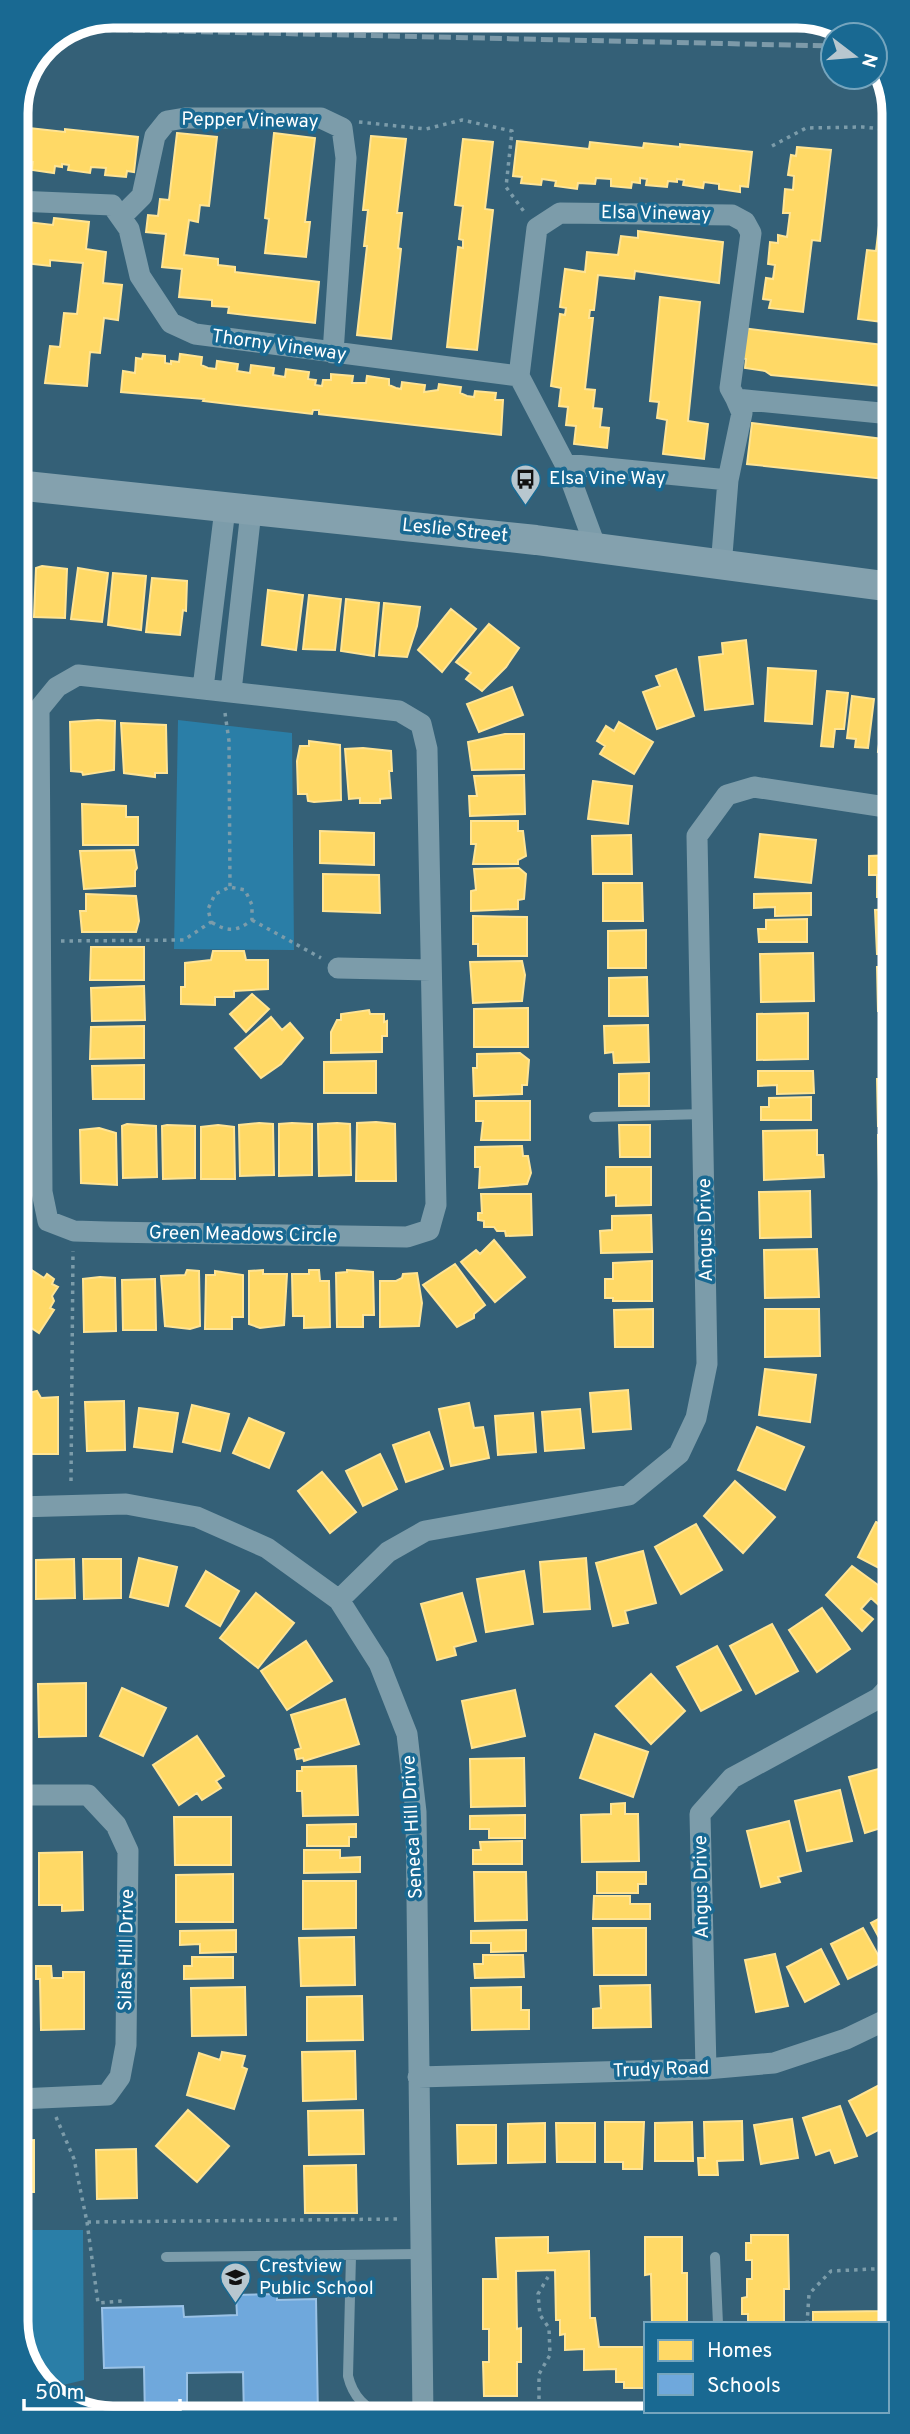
<svg xmlns="http://www.w3.org/2000/svg" width="910" height="2434" viewBox="0 0 910 2434" font-family="Overpass,sans-serif">
<style>
.green{fill:#2a7ea7}
.homes{fill:#ffd966;stroke:#ffe494;stroke-width:2}
.schools{fill:#6fa8dc;stroke:#9ac2e6;stroke-width:2}
.lines{fill:none;stroke-linecap:round;stroke-linejoin:round}
.path{stroke:#7c9caa;stroke-width:3.5;stroke-dasharray:3.5 5;stroke-linecap:butt}
.lane{stroke:#7c9caa;stroke-width:10}
.street{stroke:#7c9caa;stroke-width:21}
.secondary{stroke:#84a1ae;stroke-width:30}
.rail{stroke:#7d9aa9;stroke-width:5;stroke-dasharray:12 5;stroke-linecap:butt}
.labels{text-anchor:middle;dominant-baseline:central;stroke-width:7;stroke-linejoin:round;paint-order:stroke}
.street-label{font-size:19px;fill:#fff;stroke:#196992}
.poi-label{font-size:19px;fill:#fff;stroke:#196992;text-anchor:start}
.rim{fill:none;stroke:#fff;stroke-width:9}
</style>
<rect width="100%" height="100%" fill="#346077"/>
<path class="green" d="M178 720 292 733 294 950 174 949Z
M19 2230H83L84 2380 46 2389 19 2346Z"/>
<path class="homes" d="M29 128 65 132V129L138 137 134 172 127 171 126 177 105 175 106 168 91 167 90 173 68 170 69 165 62 164V167L55 166 54 173 32 170 33 162H27L26 166 18 165 16 172V130L29 132Z
M177 133 217 137 209 206 200 205 198 222 189 220 184 255 218 259V265L235 267V272L319 282 315 323 228 313 229 307 212 306V300L179 297 182 269 162 267 166 234 146 232 148 215 158 216 160 199 169 200Z
M274 133 315 138 305 222H310L306 257 265 253 269 219 265 218Z
M371 136 406 139 397 213H402L398 248 401 249 391 339 357 335 367 246H364L368 210H363Z
M463 139 493 142 485 209 493 210 477 350 447 347 458 247 463 248V240L459 239 463 206 455 205Z
M517 141 589 149 590 142 643 148 644 143 680 147V144L752 152 748 187 740 186V192L719 189V184L704 182 703 188 683 185 684 180 677 179V182L668 181 667 187 646 185 647 179 640 178V183L632 182 631 188 611 186V179L596 178 595 184 578 183 577 189 555 186 556 181 542 179 541 185 521 183 522 177 513 176Z
M797 147 831 150 820 241 812 240 803 312 769 308 771 300 763 299 766 278 773 279 775 265 768 264 770 242 778 243V235L787 237 790 213H783L785 189 793 190 794 176 788 175 791 155 796 156Z
M888 149 891 150V323L858 319 867 250 876 251Z
M54 218 89 222 86 249 106 252 103 283 122 285 118 320 104 318 100 353 90 352 87 386 45 383 50 346 60 347 64 313 77 314 83 263 50 260V266L16 262 19 221 53 225Z
M638 231 723 242 719 283 635 271 634 279 598 275 594 310H590L589 318H593L585 389 595 390 593 408 602 409 600 427 609 428 607 448 574 444 576 426 566 425 568 407 559 406 561 388 551 386 560 314 565 315 566 308 560 307 565 269 585 272 587 252 618 255 621 236 638 238Z
M16 289H21L20 305H16Z
M660 297 700 302 688 421 708 424 704 459 663 454 667 420 657 418 659 402 650 401Z
M742 328 891 346V387L771 375 765 371 745 368 746 359 739 358Z
M143 354 165 356V363L171 364V361L179 362 180 354 202 357 201 365 208 368 216 369 217 361 238 364 237 371 250 373 251 365 274 368 273 375 285 377 286 369 309 372 308 379 316 380 315 385 322 386 323 380H331V374L353 376 352 383H366L367 376 389 379V385L396 388 401 389 402 382 425 385 424 392 438 390 439 384 461 387 460 393 467 396 474 397 475 391 496 393 495 400H503L501 435 319 414V410H313L312 414 203 401 204 399 121 392 123 371 135 373 136 358 142 359Z
M752 423 891 440V481V476L884 475V479L747 464Z
M42 566 67 569 65 618 34 617 36 568Z
M78 568 108 573 102 622 71 619Z
M113 573 146 576 141 630 108 625Z
M152 578 187 581 186 611 183 610 180 635 146 632Z
M268 590 303 595 296 650 262 645Z
M309 595 341 599 335 650 303 649Z
M346 599 379 603 374 656 341 651Z
M384 603 420 607 417 626 407 657 379 655Z
M451 609 476 629 442 672 418 650Z
M489 624 519 648 506 667 482 691 466 679 471 673 456 662Z
M746 640 753 704 705 710 699 657 723 654 722 643Z
M768 668 816 671 812 724 765 721Z
M676 669 694 716 657 729 643 692 660 686 656 676Z
M512 687 523 715 479 732 467 704Z
M827 691 848 693 844 729H835L833 747 821 746Z
M852 696 874 699 868 748 855 747 856 739 847 738Z
M885 697 892 698V754L878 752Z
M98 720 115 721 114 770 83 775 82 772 71 771 70 722Z
M619 722 653 742 634 774 600 754 605 746 597 741 606 726 614 731Z
M121 723 166 725 167 773H155V777L124 773Z
M505 734H524V769L472 770 468 742Z
M309 741 340 745 341 800 314 802 308 801 307 794H298L297 761 300 746H309Z
M363 748 391 751 392 771H389L391 798 380 799V803H360V798L349 799 345 749Z
M524 775 525 814 470 816 469 796H477L474 776Z
M593 781 632 786 628 824 588 819Z
M82 804 126 806V817H138V845H83Z
M471 821H518V831H523L526 856 518 860V864H473L476 844H471Z
M320 831 374 833V865L320 863Z
M760 834 816 840 811 883 755 877Z
M631 835 632 874H593L592 836Z
M134 850 137 868 135 871V886L84 889 80 851Z
M892 855V897H877V875H869V856Z
M519 868 526 874 524 899 518 900V909L471 911V891L476 890 474 869Z
M323 874 379 875 380 913 323 911Z
M603 883H642L643 921H603Z
M811 893V915L775 916V907L754 908V894Z
M86 894 136 896 139 921 136 932H82L80 911H86Z
M892 909V954H877L875 910Z
M473 916 527 917V956H478V944H473Z
M807 919V942H759L758 929H766V920Z
M646 930V968H608V931Z
M91 947H144V980H90Z
M213 951H244L246 960H268V989L234 991V997H215V1005L181 1004V987H185V963L211 960Z
M813 953 814 1001 761 1002 760 954Z
M522 961 525 975 522 1001 473 1003 470 962Z
M877 967H892V1011H878Z
M647 977 648 1016H609V978Z
M144 986 145 1020 92 1021 91 988Z
M252 994 269 1009 246 1032 230 1014Z
M528 1008V1047H474V1009Z
M369 1010 370 1014H384V1022L387 1021V1036H382V1052L331 1053V1032L337 1020H341V1014Z
M808 1013V1059L757 1060V1014Z
M271 1017 282 1030 290 1023 303 1038 281 1064 261 1078 235 1048Z
M883 1022H892V1069H884Z
M648 1025 649 1062 614 1063 613 1052 605 1053 604 1026Z
M144 1026V1058L90 1059 91 1027Z
M520 1053 529 1060 527 1085H522V1094L474 1096 473 1068H477V1054Z
M376 1061V1093H324V1062Z
M144 1065V1099H93L92 1066Z
M758 1071H813L814 1093 777 1094V1085L758 1086Z
M649 1073V1106H619V1074Z
M877 1079H892V1126H878Z
M811 1097V1120H761V1107H769V1098Z
M476 1101H530V1140H481L483 1121H476Z
M376 1122 395 1124 396 1181H356L357 1123Z
M259 1123 273 1124 274 1175 240 1176 239 1125Z
M292 1123 312 1124V1175L279 1176V1124Z
M337 1123 350 1124 351 1175 319 1176 318 1124Z
M127 1124 156 1126 157 1177 123 1178 122 1126Z
M167 1125 195 1126V1178L163 1179 162 1126Z
M218 1125 234 1127 235 1179H201V1127Z
M619 1125H650V1157H620Z
M99 1128 116 1133 117 1185 81 1183 80 1130Z
M817 1130V1155H823L824 1177 764 1180 763 1131Z
M878 1135H892V1183H879Z
M522 1146 523 1156H528L531 1173 527 1184 479 1188 480 1167H475V1147Z
M606 1167H651V1205L616 1206V1195L606 1196Z
M810 1191 811 1237 760 1238 759 1192Z
M880 1192H893V1240L881 1241Z
M481 1194H531L532 1235 506 1236 505 1231H497L494 1227H484V1221L478 1220V1213H482Z
M651 1215 652 1252 601 1253 600 1231 612 1230V1216Z
M494 1240 525 1277 495 1302 461 1262 476 1250 480 1254Z
M817 1249 819 1297 765 1298 764 1250Z
M883 1249H893V1296H883Z
M652 1261V1301H613V1298H605V1279H613V1263Z
M455 1264 485 1305 474 1314V1318L457 1327 423 1285Z
M30 1269 44 1278 47 1274 54 1279 52 1284 58 1287 52 1296 54 1301 50 1308 54 1310 39 1333 18 1319V1289Z
M187 1270 199 1271 200 1326 190 1329 165 1326 161 1276 185 1275Z
M263 1270V1274H287L284 1325 260 1328 249 1324V1271Z
M309 1270H319L320 1281H329L330 1327 304 1328V1316H293L292 1274H309Z
M347 1270 373 1272 374 1315H363V1327H337L336 1273 347 1272Z
M215 1271 243 1275V1317H232V1329H205L206 1275H215Z
M417 1273 422 1303 419 1326 380 1327V1281H396L402 1278 403 1274Z
M100 1277 115 1278 116 1331 84 1332 83 1279Z
M155 1279 156 1330H123L122 1280Z
M883 1308H893V1351H884Z
M653 1309V1347H615L614 1310Z
M765 1309H819L820 1356 765 1357Z
M885 1365H893V1408L885 1409Z
M765 1369 816 1375 810 1422 759 1415Z
M628 1390 631 1429 593 1432 590 1393Z
M37 1391 41 1398 58 1397V1454H24V1394Z
M124 1401 125 1450 87 1451 85 1402Z
M469 1403 474 1428 483 1427 489 1458 451 1466 439 1409Z
M192 1405 229 1414 220 1451 183 1442Z
M139 1408 178 1413 172 1452 134 1447Z
M580 1409 584 1448 545 1451 542 1412Z
M533 1413 536 1452 498 1455 495 1416Z
M249 1418 284 1433 269 1468 233 1453Z
M888 1419H893V1466H886Z
M757 1427 804 1447 785 1490 738 1470Z
M429 1432 443 1469 406 1482 393 1445Z
M380 1454 397 1489 363 1506 346 1471Z
M322 1472 356 1512 330 1533 298 1491Z
M889 1475 893 1476V1516L880 1513Z
M735 1481 775 1517 743 1553 704 1516Z
M876 1522 893 1531V1579L883 1574 885 1571 858 1557Z
M696 1524 722 1570 681 1594 655 1547Z
M643 1551 656 1603 625 1611 628 1623 613 1626 596 1563Z
M139 1558 177 1567 168 1606 130 1597Z
M586 1558 590 1609 544 1612 540 1562Z
M74 1559 75 1598 36 1599V1560Z
M83 1559H121V1598L84 1599Z
M18 1560H26L27 1599H18Z
M852 1566 893 1596 882 1608 871 1598 861 1609 873 1619 862 1631 826 1595Z
M206 1571 239 1591 220 1626 186 1606Z
M524 1571 533 1624 486 1632 477 1579Z
M256 1593 294 1623 258 1668 220 1638Z
M462 1593 476 1641 454 1647 456 1655 437 1660 421 1604Z
M822 1608 850 1649 817 1672 789 1630Z
M772 1624 798 1671 756 1694 730 1646Z
M306 1641 332 1681 287 1710 261 1671Z
M717 1646 741 1690 701 1711 677 1667Z
M651 1674 685 1711 651 1744 616 1706Z
M86 1683V1736L39 1737 38 1684Z
M122 1688 166 1708 143 1756 100 1736Z
M515 1690 525 1736 472 1748 462 1701Z
M18 1691H28L29 1742H18Z
M345 1699 359 1744 304 1761 303 1758 297 1759 295 1750 301 1748 291 1715Z
M595 1734 648 1752 633 1797 580 1778Z
M197 1736 224 1776 216 1781 221 1788 202 1800 197 1793 179 1805 153 1765Z
M524 1758 525 1806 471 1807 470 1759Z
M893 1765V1818L886 1820 887 1826 865 1833 849 1777Z
M356 1766 358 1815 303 1816 302 1791H297V1771H302V1767Z
M840 1790 852 1841 807 1851 795 1801Z
M625 1803V1814H638L639 1861 582 1862 581 1815 611 1814V1804Z
M525 1815V1838H489V1829H470V1816Z
M174 1817H231V1865H175Z
M789 1821 801 1871 778 1877 780 1882 761 1887 747 1831Z
M356 1824V1837H349V1846H307V1825Z
M522 1841V1864H473V1850H481L480 1842Z
M304 1850H340V1858L360 1857V1872L304 1873Z
M82 1852 83 1910 62 1911V1905H39V1853Z
M18 1855H28L29 1909H19Z
M474 1872H526L527 1920 475 1921Z
M597 1872H646V1884H638V1893H597Z
M233 1874V1922H176V1875Z
M303 1881H356V1928L303 1929Z
M594 1896H630V1904H650V1919H593Z
M894 1911V1956L890 1958 871 1923Z
M593 1928H646V1975H594Z
M863 1928 882 1962 848 1979 831 1944Z
M236 1930V1952L200 1953V1944L180 1945V1931Z
M526 1930V1951L491 1952V1943H471V1931Z
M354 1937 355 1985 301 1986 299 1938Z
M821 1949 839 1984 805 2002 787 1967Z
M775 1954 788 2006 756 2012 745 1960Z
M483 1955H523L524 1977 475 1978 474 1964H483Z
M192 1957H233V1978L184 1979V1966H192Z
M19 1964H28V1974H31V2028H19Z
M36 1966H51L52 1978H63V1972H84V2029L41 2030 40 1979H36Z
M650 1985 651 2027 593 2028V2009L601 2008 600 1986Z
M245 1987 246 2035 192 2036 191 1988Z
M521 1987V2010H529V2029L472 2030 471 1988Z
M362 1996 363 2040 307 2041V1997Z
M355 2051 356 2099 303 2101 302 2052Z
M222 2052 245 2056 242 2067 247 2069 234 2109 187 2095 199 2053 220 2060Z
M883 2083 894 2104V2122L867 2136 849 2101Z
M840 2106 857 2156 835 2163 830 2150 816 2155 803 2118Z
M188 2110 229 2146 197 2182 156 2146Z
M363 2110 364 2154 309 2155 308 2111Z
M792 2119 798 2158 761 2164 754 2125Z
M742 2121 743 2160 717 2161 718 2175H699L698 2158H705L704 2122Z
M605 2122H644L642 2169H623V2162H605Z
M692 2122 693 2161H655V2123Z
M545 2123V2162L508 2163V2124Z
M556 2123H595V2162H557Z
M457 2125H496V2163L458 2164Z
M34 2140V2192H19V2141Z
M136 2149 137 2198 97 2199 96 2150Z
M356 2165 357 2213H305L304 2166Z
M751 2235H788L789 2289H784V2324H748V2314H742V2298L747 2297V2279H752V2260H746V2243H751Z
M548 2237V2253L589 2251 590 2318H595L599 2347H646V2388H624V2382H616V2369L584 2370V2349L565 2350V2334L560 2335V2320H556L555 2270 516 2271 517 2329 521 2328V2362H517V2396H484L483 2362H489V2329H483V2279H498L496 2238Z
M645 2237H682V2273H687V2324H652L651 2274 645 2275Z
M884 2301H894V2321L889 2338 887 2324H813V2312L885 2311Z
M780 2411H791V2414L828 2411 822 2415H780Z"/>
<path class="schools" d="M277 2294V2300L316 2299 318 2417H244L243 2372 187 2373V2418H145L144 2367 104 2368 102 2308 183 2306 184 2317 237 2315 236 2295Z"/>
<g class="lines">
<path class="path" d="M359 122 426 129 462 120 512 131 506 187 525 213
M772 146 806 128 863 127 891 130
M225 713 229 741 230 887
M252 920 321 958
M61 941 184 940 211 922 208 909 215 894 230 887 245 890 252 905V920C236 932 228 932 211 922
M71 1481 73 1251
M56 2117 74 2159 87 2222 400 2219
M87 2222 98 2303 122 2301
M807 2324 809 2294 831 2271 894 2268
M539 2416V2374L550 2355 549 2328 540 2315 538 2294 548 2277"/>
<path class="lane" d="M594 1117 704 1114
M351 2256 348 2376C353 2397 365 2408 385 2417
M166 2257 420 2254
M715 2257 718 2324
M752 2411V2415
M646 2416 662 2411"/>
<path class="street" d="M16 201 112 205 129 229 140 276 171 323 195 334 519 376 565 464 596 548
M122 216 142 196 155 136 167 121 185 118H321L342 128 346 158 333 353
M519 376 537 228 560 213 732 215 745 222 751 233 730 388 736 399
M565 464 728 480
M721 567 728 480 742 413 736 399 891 414
M78 675 399 711 421 724 427 749 436 1205 429 1230 407 1237 107 1232 74 1231 48 1221 42 1192 39 709 57 687Z
M203 688 225 509
M231 691 251 511
M338 968 431 970
M18 1507 126 1504 197 1517 267 1548 339 1600 379 1663 407 1734 416 1812 423 2417
M339 1600 388 1552 425 1531 629 1495 679 1454 696 1418 707 1364 697 836 727 795 754 787 892 808
M18 1795H88L116 1825 128 1851 126 2045 120 2077 107 2095 19 2099
M706 2069 700 1814 732 1778 879 1698 893 1683
M418 2077 706 2069 774 2063 846 2039 894 2016"/>
<path class="secondary" d="M16 485 536 540 892 587"/>
<path class="rail" d="M82 29 833 46"/>
</g>
<defs>
<symbol id="bus-pin" viewBox="-11 -11 22 30"><path d="M0 17L-7.5 6A9.5 9.5 0 1 1 7.5 6Z" fill="#b8c7cf" stroke="#196992"/><path d="M-5-6H5V4H4V6H2V4H-2V6H-4V4H-5ZM-3.5-4V0h7V-4ZM-3.5 1.2v1.5H-2V1.2ZM2 1.2v1.5H3.5V1.2Z" fill="#111"/></symbol>
<symbol id="school-pin" viewBox="-11 -11 22 30"><path d="M0 17L-7.5 6A9.5 9.5 0 1 1 7.5 6Z" fill="#b8c7cf" stroke="#196992"/><path d="M0-5L7-2L0 1L-7-2ZM-4 1L0 2.5L4 1V4Q0 6-4 4Z" fill="#111"/></symbol>
</defs>
<g fill-rule="evenodd">
<use href="#bus-pin" x="508" y="462" width="35" height="47"/>
<use href="#school-pin" x="218" y="2260" width="35" height="47"/>
</g>
<g class="labels">
<g class="street-label">
<text transform="translate(250 121) rotate(1)">Pepper Vineway</text>
<text transform="translate(656 214) rotate(1)">Elsa Vineway</text>
<text transform="translate(279 346) rotate(8)">Thorny Vineway</text>
<text transform="translate(455 531) rotate(6)">Leslie Street</text>
<text transform="translate(706 1230) rotate(-91)">Angus Drive</text>
<text transform="translate(243 1235) rotate(1)">Green Meadows Circle</text>
<text transform="translate(413 1827) rotate(-93)">Seneca Hill Drive</text>
<text transform="translate(702 1887) rotate(-91)">Angus Drive</text>
<text transform="translate(127 1950) rotate(-89)">Silas Hill Drive</text>
<text transform="translate(661 2070) rotate(-2)">Trudy Road</text>
</g>
<g class="poi-label">
<text x="549" y="479">Elsa Vine Way</text>
<text x="259" y="2267">Crestview<tspan x="259" dy="22">Public School</tspan></text>
</g>
</g>
<path d="M0 0H910V2434H0ZM113 28H797A85 85 0 0 1 882 113V2321A85 85 0 0 1 797 2406H113A85 85 0 0 1 28 2321V113A85 85 0 0 1 113 28Z" fill="#196992" fill-rule="evenodd"/>
<path class="rim" d="M113 28H797A85 85 0 0 1 882 113V2321A85 85 0 0 1 797 2406H113A85 85 0 0 1 28 2321V113A85 85 0 0 1 113 28Z"/>
<rect x="644" y="2322" width="245" height="91" fill="#196992" stroke="#75a5be" stroke-width="2"/>
<rect x="658" y="2340" width="35" height="21" fill="#ffd966" stroke="#75a5be" stroke-width="2"/>
<text x="707" y="2357" font-size="21" fill="#ffffff">Homes</text>
<rect x="658" y="2374" width="35" height="21" fill="#6fa8dc" stroke="#75a5be" stroke-width="2"/>
<text x="707" y="2392" font-size="21" fill="#ffffff">Schools</text>
<g transform="translate(854 56) rotate(106)"><circle r="33" fill="#196992" stroke="#75a5be" stroke-width="2"/>
<path d="M0-5L12 26L0 18L-12 26Z" fill="#b8c7cf"/>
<text y="-10" font-size="19" font-weight="bold" text-anchor="middle" fill="#ffffff">N</text>
</g>
<path d="M24 2399v10h156v-10" fill="none" stroke="#ffffff" stroke-width="3.5"/>
<text x="35" y="2399" font-size="21" fill="#ffffff" stroke="#196992" stroke-width="5" paint-order="stroke">50 m</text>
</svg>
